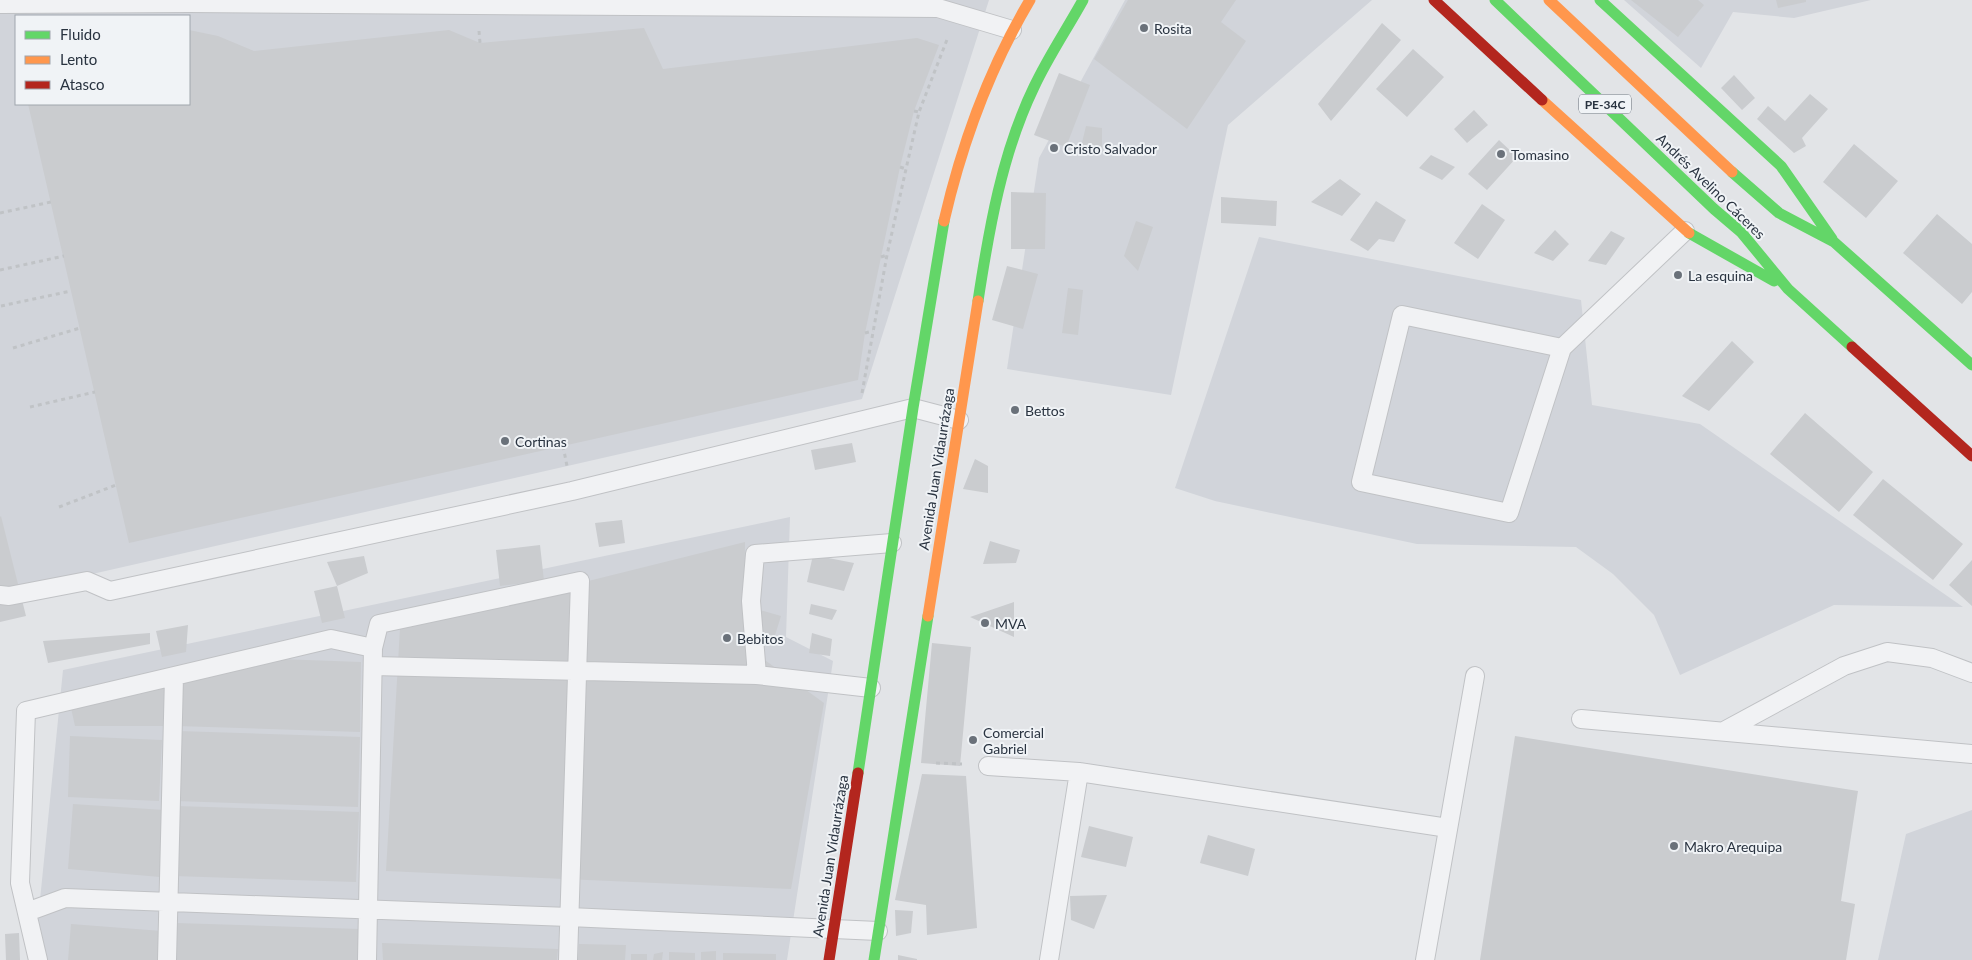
<svg xmlns="http://www.w3.org/2000/svg" width="1972" height="960" viewBox="0 0 1972 960" font-family="Lato,sans-serif">
<style>
.built{fill:#d1d4da;fill-rule:evenodd}
.building{fill:#cacccf}
.lines{fill:none;stroke-linecap:round;stroke-linejoin:round}
.lane-casing{stroke:#c0c2c5;stroke-width:20}
.path{stroke:#c0c3c6;stroke-width:3;stroke-dasharray:4 4;stroke-linecap:butt}
.lane{stroke:#f1f2f4;stroke-width:18}
.fast{stroke:#63d668;stroke-width:11}
.slow{stroke:#ff974d;stroke-width:11}
.jam{stroke:#b3261e;stroke-width:11}
.poi-dot{fill:#6a717a;stroke:#f0f3f6;stroke-width:2}
.labels{text-anchor:middle;dominant-baseline:central;stroke-width:4;stroke-linejoin:round;paint-order:stroke}
.shield{fill:#f0f3f6;stroke:#656d77;stroke-width:1}
.shield-label{font-size:12px;font-weight:bold;fill:#293340}
.poi-label{font-size:14px;fill:#293340;stroke:#f0f3f6;text-anchor:start}
.street-label{font-size:14px;fill:#293340;stroke:#f0f3f6}
</style>
<rect width="100%" height="100%" fill="#e2e4e7"/>
<path class="built" d="M0 0H989L862 399 0 595ZM16 16H189V104H16Z
M1125 0H1372L1228 125 1171 395 1007 369 1039 158Z
M1624 0H1871L1794 18 1733 12 1701 68Z
M1259 237 1581 300 1592 405 1700 424 1963 607 1834 605 1680 675 1654 615 1613 574 1576 547 1417 544 1215 501 1175 488Z
M790 517 786 637 833 661 787 960H34L63 670Z
M1972 810V960H1878L1906 834Z"/>
<path class="building" d="M1128 0H1236L1221 22 1246 41 1187 129 1094 59Z
M1631 0H1698L1704 5 1678 37Z
M1776 0H1806V2L1778 8Z
M1382 23 1401 40 1331 121 1318 104Z
M644 28 663 69 917 38 939 45 914 111 900 167 865 333 858 380 129 543 28 104H189V30L218 36 254 51 449 30 480 43Z
M1413 49 1444 77 1407 117 1376 89Z
M1059 73 1090 85 1066 147 1034 135Z
M1734 75 1755 98 1742 110 1721 88Z
M1810 94 1828 109 1802 138 1806 146 1794 153 1757 119 1768 106 1785 121Z
M1474 110 1488 125 1467 143 1454 129Z
M1086 126 1102 128V153L1080 151Z
M1499 140 1517 157 1487 190 1468 174Z
M1854 144 1898 181 1866 218 1823 182Z
M1431 155 1455 167 1442 180 1419 168Z
M1340 179 1361 194 1342 216 1311 202Z
M1011 192 1046 193 1045 249H1011Z
M1221 197 1277 201 1276 226 1221 223Z
M1376 201 1406 220 1394 242 1379 239 1368 251 1350 240Z
M1482 204 1505 220 1478 259 1454 243Z
M1937 214 1972 244V292L1962 304 1903 253Z
M1136 221 1153 227 1138 271 1124 256Z
M1555 230 1569 244 1553 261 1534 253Z
M1611 231 1625 238 1606 265 1588 261Z
M1007 266 1038 274 1023 329 992 320Z
M1068 288 1083 290 1078 335 1062 333Z
M1732 341 1754 362 1709 411 1682 396Z
M1805 413 1873 472 1839 512 1770 454Z
M852 443 856 462 815 470 811 450Z
M975 459 988 466V493L963 489Z
M1883 479 1963 544 1933 580 1853 515Z
M1 516 26 616 0 622V517Z
M622 520 625 543 599 547 595 523Z
M990 541 1020 550 1016 563 983 564Z
M745 542 744 645 824 703 791 889 386 871 400 628Z
M540 545 544 581 500 586 496 550Z
M813 555 854 563 844 591 807 582Z
M364 556 368 573 337 586 345 618 322 623 314 591 337 586 327 562Z
M1972 560V606L1949 585Z
M1014 602V637L970 617Z
M811 604 837 610 832 620 809 614Z
M760 610 781 616 772 645 763 642Z
M188 625 186 652 162 657 156 631Z
M150 633V644L48 663 43 641Z
M812 633 832 639 830 656 809 653Z
M932 643 971 647 960 766 921 763Z
M279 659 361 662 360 732 177 726 176 681Z
M165 688 166 726H75L71 708Z
M178 731 360 737 358 807 175 801Z
M70 736 162 740 159 801 68 797Z
M1515 736 1858 791 1841 901 1855 904 1846 960H1480Z
M922 774 966 776 977 928 927 935 926 905 895 900Z
M73 804 164 810 160 877 68 869Z
M176 806 359 812 356 882 174 876Z
M1089 826 1133 837 1126 867 1081 857Z
M1208 835 1255 849 1248 876 1200 863Z
M1107 895 1094 929 1071 920 1070 896Z
M895 910 913 911 911 933 896 936Z
M176 923 359 929 358 960H175Z
M71 924 162 931 160 960H68Z
M19 933 20 960H6L5 934Z
M382 943 558 949 557 960H383Z
M579 944 626 945 625 960H578Z
M716 951V960H701V952Z
M663 952 662 960H653L654 954Z
M669 952 695 953V960H669Z
M723 953 776 954V960H723Z
M631 954H647V960H631Z
M898 955 917 959V960H898Z"/>
<g class="lines">
<defs>
<path id="lane" d="M0 4 189 3 938 8 1012 30
M1562 348 1402 315 1361 482 1509 513 1562 348 1685 231
M0 595 9 596 87 581 110 591 572 491 913 408 959 420
M373 666 757 675 871 688
M757 675 751 601 755 554 892 543
M1581 719 1972 754
M1724 731 1844 666 1887 652 1932 658 1972 673
M988 766 1079 772 1448 828
M27 912 65 898 569 917 878 931
M38 960 20 883 26 711 331 639 373 648
M167 960 174 677
M367 960 373 648 379 624 580 581 568 960
M1049 960 1079 772
M1425 960 1475 676"/>
</defs>
<use href="#lane" class="lane-casing"/>
<path class="path" d="M479 31 480 43
M914 111 919 112
M900 167 906 169
M0 213 51 202
M881 257 887 255
M0 270 64 256
M1 306 71 291
M865 333 873 331
M13 348 80 328
M862 393 887 255 906 169 919 112 948 37
M30 407 95 392
M563 446 567 466
M59 507 116 485
M936 763 962 764"/>
<use href="#lane" class="lane"/>
<path class="fast" d="M1495 0 1714 209 1741 232 1788 289 1852 347
M1600 0 1781 166 1832 239
M1732 172 1779 213 1834 242 1972 365
M1689 233 1774 281
M978 301C989 229 1002 153 1034 87 1048 57 1067 29 1083 0
M858 773 913 408 944 221
M874 960 928 616"/>
<path class="slow" d="M1549 0 1732 172
M1542 100 1689 233
M944 221C962 143 989 69 1030 0
M928 616 978 301"/>
<path class="jam" d="M1434 0 1542 100
M1852 347 1972 456
M829 960 858 773"/>
</g>
<g class="poi-dot">
<circle cx="1144" cy="28" r="5"/>
<circle cx="1054" cy="148" r="5"/>
<circle cx="1501" cy="154" r="5"/>
<circle cx="1678" cy="275" r="5"/>
<circle cx="1015" cy="410" r="5"/>
<circle cx="505" cy="441" r="5"/>
<circle cx="985" cy="623" r="5"/>
<circle cx="727" cy="638" r="5"/>
<circle cx="973" cy="740" r="5"/>
<circle cx="1674" cy="846" r="5"/>
</g>
<g class="labels">
<rect class="shield" x="1579" y="94.5" width="52" height="19" rx="4"/>
<g class="shield-label">
<text x="1605" y="104">PE-34C</text>
</g>
<g class="poi-label">
<text x="1154" y="28">Rosita</text>
<text x="1064" y="148">Cristo Salvador</text>
<text x="1511" y="154">Tomasino</text>
<text x="1688" y="275">La esquina</text>
<text x="1025" y="410">Bettos</text>
<text x="515" y="441">Cortinas</text>
<text x="995" y="623">MVA</text>
<text x="737" y="638">Bebitos</text>
<text x="983" y="732">Comercial<tspan x="983" dy="16">Gabriel</tspan></text>
<text x="1684" y="846">Makro Arequipa</text>
</g>
<g class="street-label">
<text transform="translate(1711 186) rotate(44)">Andrés Avelino Cáceres</text>
<text transform="translate(936 469) rotate(-81)">Avenida Juan Vidaurrázaga</text>
<text transform="translate(830 856) rotate(-81)">Avenida Juan Vidaurrázaga</text>
</g>
</g>
<rect x="15" y="15" width="175" height="90" fill="#f0f3f6" stroke="#a0a6ad"/>
<rect x="25" y="31" width="25" height="8" fill="#63d668" stroke="#a0a6ad"/>
<text x="60" y="40" font-size="15" fill="#293340">Fluido</text>
<rect x="25" y="56" width="25" height="8" fill="#ff974d" stroke="#a0a6ad"/>
<text x="60" y="65" font-size="15" fill="#293340">Lento</text>
<rect x="25" y="81" width="25" height="8" fill="#b3261e" stroke="#a0a6ad"/>
<text x="60" y="90" font-size="15" fill="#293340">Atasco</text>
</svg>
